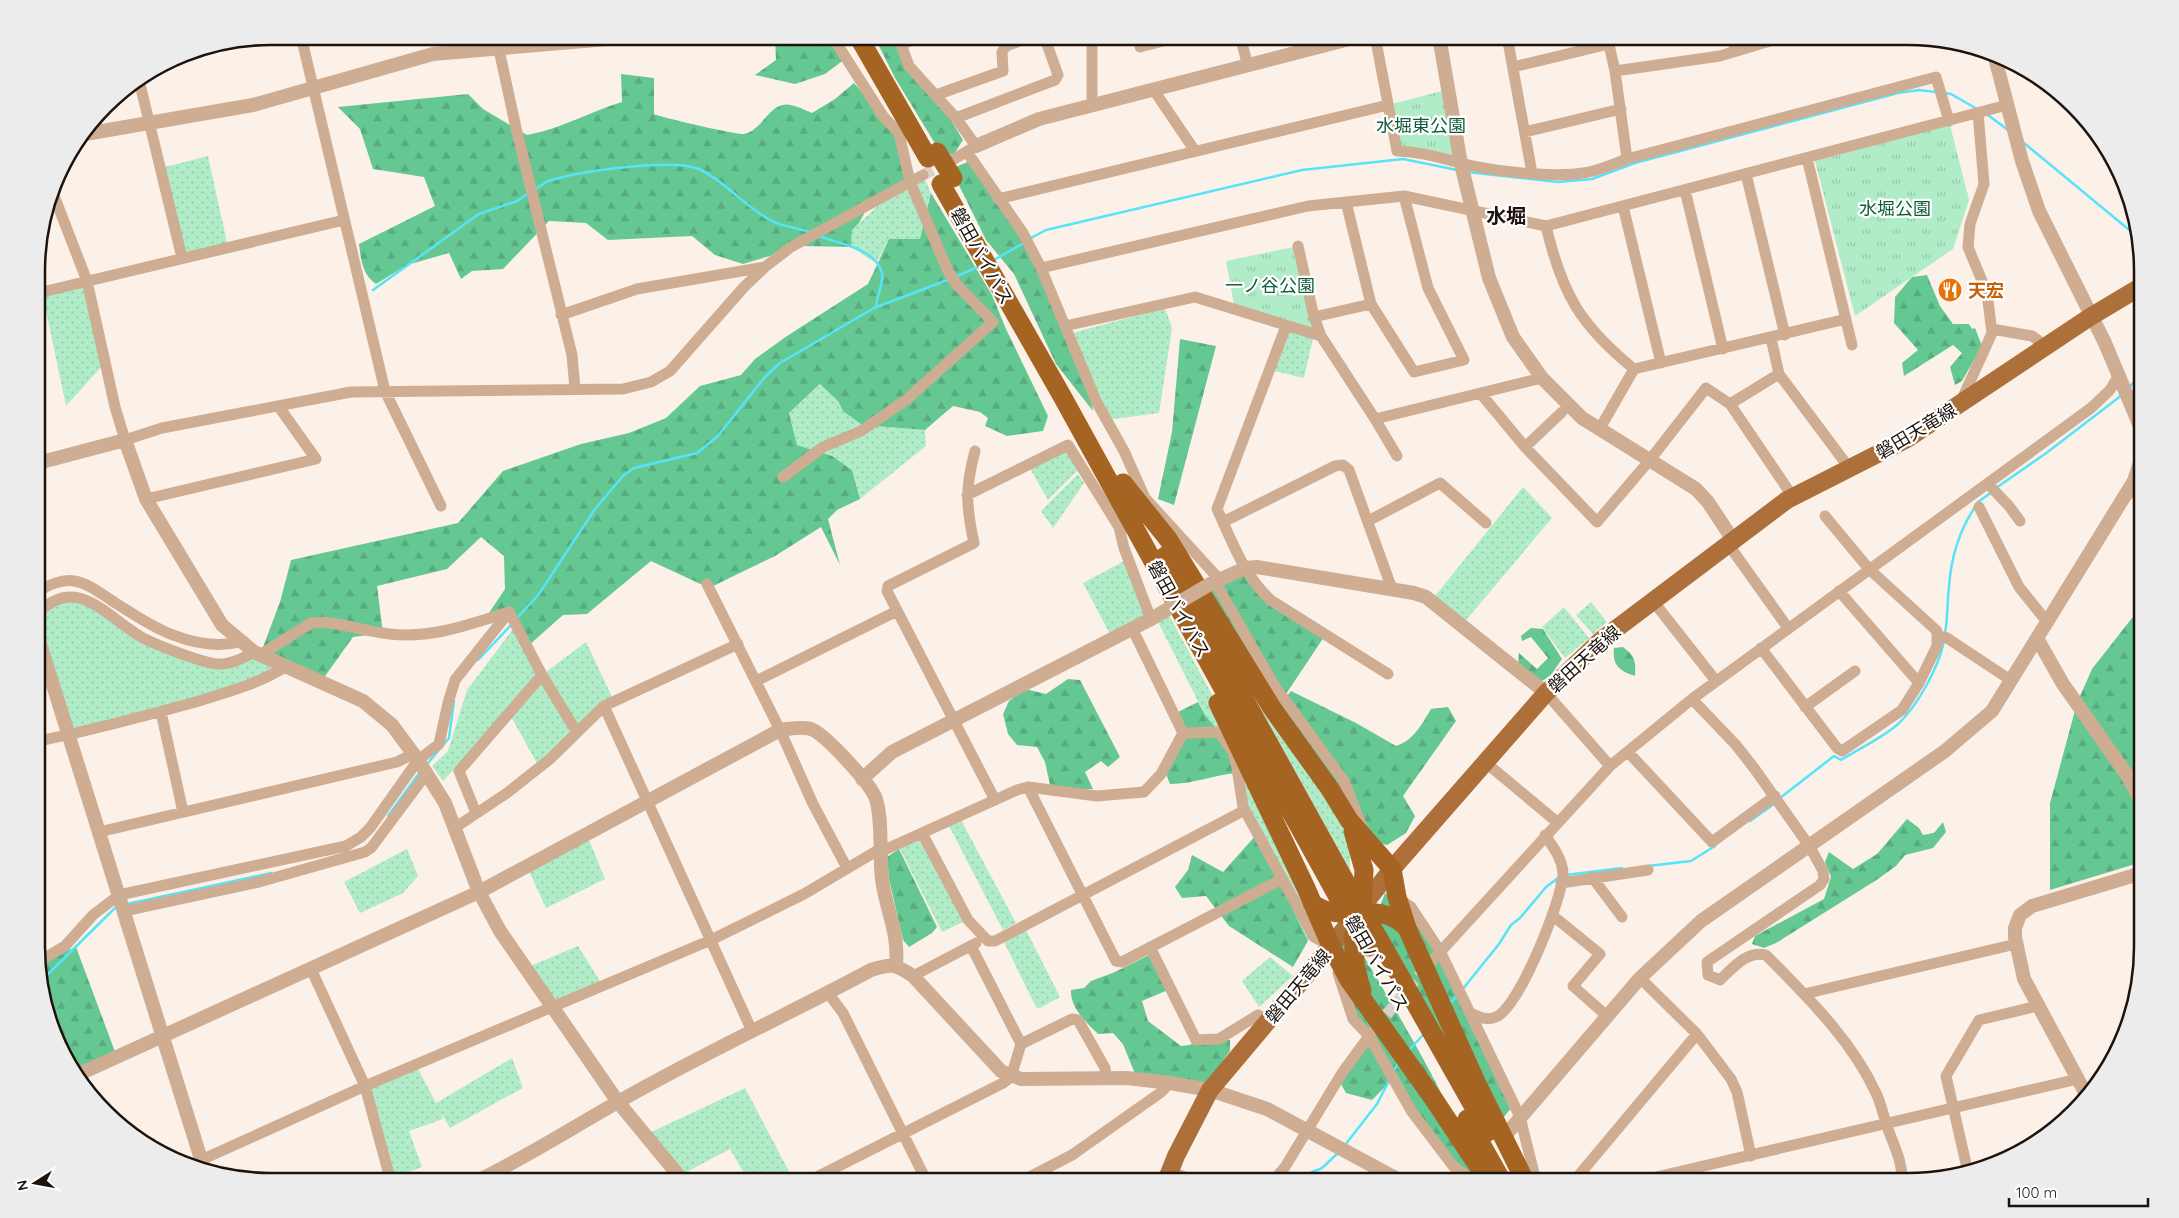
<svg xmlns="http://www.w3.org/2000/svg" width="2179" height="1218" viewBox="0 0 2179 1218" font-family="Quicksand,'Noto Sans JP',sans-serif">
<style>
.grass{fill:url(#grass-dots)}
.forest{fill:url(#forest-firs)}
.park{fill:url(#park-tufts)}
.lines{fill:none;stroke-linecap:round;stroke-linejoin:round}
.stream{stroke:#57e4f8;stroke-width:2.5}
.minor-tunnel{stroke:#dbd0c8;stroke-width:11;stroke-dasharray:11 5.5;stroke-linecap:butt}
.minor{stroke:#cfad92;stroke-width:11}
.tertiary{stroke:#cfad92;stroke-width:14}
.primary{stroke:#ad703b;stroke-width:18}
.trunk{stroke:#a66422;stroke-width:19}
.tertiary-bridge{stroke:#cfad92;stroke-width:14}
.trunk-bridge{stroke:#a66422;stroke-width:19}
.labels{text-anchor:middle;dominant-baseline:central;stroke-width:4.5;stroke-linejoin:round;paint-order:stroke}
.park-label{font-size:18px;fill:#115d3a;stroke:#fff}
.street-label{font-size:18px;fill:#1d130c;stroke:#fff}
.food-label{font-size:18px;font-weight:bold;fill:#c56008;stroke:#fff;text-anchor:start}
.quarter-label{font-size:20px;font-weight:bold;fill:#1d130c;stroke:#fff}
.rim{fill:none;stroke:#1d130c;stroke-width:2.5}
</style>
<defs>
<pattern id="grass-dots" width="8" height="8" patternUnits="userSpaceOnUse" patternTransform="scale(1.25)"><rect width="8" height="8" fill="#afecc7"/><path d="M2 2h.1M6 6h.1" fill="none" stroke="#96caaa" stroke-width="1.8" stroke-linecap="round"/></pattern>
<pattern id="forest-firs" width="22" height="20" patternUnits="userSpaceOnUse" patternTransform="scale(1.25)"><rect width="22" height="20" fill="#65c893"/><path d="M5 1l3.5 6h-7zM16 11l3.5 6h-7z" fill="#57ab7e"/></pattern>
<pattern id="park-tufts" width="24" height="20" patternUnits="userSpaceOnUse" patternTransform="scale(1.25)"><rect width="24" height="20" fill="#afecc7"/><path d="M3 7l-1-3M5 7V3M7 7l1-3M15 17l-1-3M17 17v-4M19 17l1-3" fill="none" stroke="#96caaa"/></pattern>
</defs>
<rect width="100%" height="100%" fill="#fcf1e9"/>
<path class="grass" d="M208 156 228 247 182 256 161 168Z
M923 175 931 193 920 239H889L876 263 851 247 852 230 881 203Z
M82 282 103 365 66 406 43 296Z
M1165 308 1172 328 1159 413 1107 420 1068 334Z
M1286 326 1314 334 1304 378 1270 370Z
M821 384 838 401 843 411 862 425 925 430 926 446 860 499 852 470 832 456 797 445 789 413Z
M1063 447 1079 469 1048 500 1028 465Z
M1078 474 1084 483 1053 528 1041 511Z
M1523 487 1552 518 1462 625 1431 601Z
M1128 559 1149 613 1112 638 1083 583Z
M83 599 139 636 217 664 261 650 285 667 233 690 68 735 38 637V613L49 603Z
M1591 602 1607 622 1593 634 1576 615Z
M1564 607 1589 638 1565 658 1542 627Z
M1169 615 1225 719 1320 927 1308 941 1254 829 1222 735 1205 715 1158 622Z
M516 625 542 675 586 642 614 701 539 767 509 713 526 693 443 781 432 766 448 751 467 690Z
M1244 678 1350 834V870L1256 700Z
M961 820 1016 923 1003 930 949 826Z
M920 839 963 922 942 932 900 849Z
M589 840 605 879 546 908 529 871Z
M407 849 418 876 403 893 360 913 344 882Z
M1026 930 1060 997 1040 1008 1036 1007 1004 942Z
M578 946 600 981 553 1008 528 967Z
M1270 957 1293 976 1259 1007 1242 981Z
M512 1058 523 1088 450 1128 441 1113 443 1119 409 1131 422 1167 390 1179 365 1086 416 1065 436 1103Z
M745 1088 793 1179 789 1182H749L730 1149 679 1176 645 1135Z"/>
<path class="forest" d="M775 36H832L845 59 825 74 795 84 755 75 776 60Z
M874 36H891L901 56 937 97 963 140 954 154 942 155 895 78Z
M621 74 654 78V114C663 118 738 135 744 134 763 130 770 101 790 105 797 106 805 110 812 113L835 99 854 83 900 137 907 183 870 203 859 223 852 230 851 247 803 246 743 264 715 255 692 236 608 240 586 223 549 221 503 269 472 271 461 279 449 253 407 265 376 284C362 274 361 260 359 244L435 206 424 177 373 169 360 129 338 107 468 94 483 109 527 135C561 129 589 112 622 102Z
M972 160 1023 233 1088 381 1093 411 1056 364 1014 274 986 240 951 169Z
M931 193 992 295 1006 329 1048 416 1043 431 1007 436 985 426 988 418 980 412 953 406 925 430 862 425 843 411 838 401 820 384 789 413 797 445 832 456 852 470 860 499 837 510 828 519 840 565 821 527 775 556 709 588 651 561 587 614 563 615 528 646C515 623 513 618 485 619L505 589 504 556 481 537 447 569 377 586 383 633 353 637 323 679 260 655 280 602 291 560 458 523 503 471 581 444 629 433 666 418 700 386 741 375 755 359 787 336 868 284 889 239H920Z
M1927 275 1940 306 1953 324H1969L1972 329 1975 328 1982 346 1962 381 1955 385 1950 367 1962 353 1953 345 1904 376 1902 363 1918 350 1894 323 1895 297 1912 277Z
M1180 339 1216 346 1174 505 1158 499 1172 432Z
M1245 568 1261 591 1324 637 1284 697 1285 699 1291 691 1356 723 1396 746C1413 741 1422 724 1431 709L1448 707 1456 721 1403 796 1415 816 1406 833 1387 845 1373 842 1204 594Z
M2142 614V862L2050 890V803L2077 703 2092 669 2132 618Z
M1531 628 1543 629 1562 659 1551 675 1542 681 1518 664 1519 653 1537 669 1548 658 1531 637 1522 641 1521 636Z
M1623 647C1635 656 1636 661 1635 676 1619 671 1612 665 1614 648Z
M1068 679 1080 680 1120 757 1108 767 1101 761 1085 772 1093 789H1063L1050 785 1045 762 1037 747 1017 745 1008 734 1003 714 1009 701 1025 689 1046 694Z
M1198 702 1205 715 1225 739 1238 773C1215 774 1195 784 1170 784L1164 769 1181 739 1174 714Z
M1907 819 1919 828 1923 835 1934 833 1943 822 1946 832 1933 848 1905 855 1896 866 1878 879 1776 943 1764 948 1752 944 1755 936 1824 899 1831 877 1825 862 1829 852 1853 869 1877 854Z
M1257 834 1308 941 1293 967 1229 926 1206 896 1182 898 1175 887 1188 870 1192 855 1223 872Z
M899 849 937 927 932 933 909 947 903 940 889 879 887 857Z
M1385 893 1413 910 1514 1105 1489 1134 1375 920Z
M1351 934C1374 975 1476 1138 1471 1174L1454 1160 1393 1079 1372 1100 1346 1093 1338 1079 1369 1036 1353 1019 1337 949Z
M76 947 117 1057 75 1076 38 978V962Z
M1149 955 1168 990 1142 1001 1148 1021 1181 1046 1190 1045 1196 1040H1230V1051L1224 1059 1210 1090 1137 1079 1123 1044 1113 1033 1098 1034C1086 1022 1070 1008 1071 990L1084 988 1091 981 1115 972Z"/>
<path class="park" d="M1442 91 1457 162 1397 151 1388 105Z
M1950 125 1969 200 1953 249 1855 316 1815 161Z
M1298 246 1314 334 1235 310 1226 261Z"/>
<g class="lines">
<path class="stream" d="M1944 93 1951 94 1977 109
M1988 115 2008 130
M2024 143 2139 238
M1467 172 1558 182 1592 179 1635 163 1898 93 1919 90 1936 92
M535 189C541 186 546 181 552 180 581 171 673 158 699 169 725 181 744 206 770 220 781 227 797 227 809 232
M819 236C838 244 876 248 882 273 884 284 876 296 876 308
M1031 238 1046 230 1302 170 1403 159 1457 170
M992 261 1024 243
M955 277 980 266
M373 290 479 214 517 201 529 193
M2129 387 2142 375
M1996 488 2045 454 2122 395
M1978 502 1992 492
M517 618 539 594 595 509 623 476 634 468 697 453 717 437 765 377 780 363 874 308 950 279
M1945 633C1948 618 1947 602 1949 587 1951 557 1959 531 1975 507
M478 660 512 624
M427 764 449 738 454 701
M1780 798 1834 756 1841 760C1859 749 1880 739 1897 725 1917 707 1939 667 1944 641
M388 816 420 772
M1750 821 1774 804
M1648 866 1691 861 1715 846
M1566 875 1622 868
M127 904 271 873
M40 982 117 906
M1462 990 1499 944 1511 925 1520 918 1546 887 1558 878
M1448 1005 1457 996
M1409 1050 1424 1034
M1393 1072 1399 1062
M1345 1145 1377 1104 1390 1079
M1291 1181 1322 1168 1338 1153"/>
<path class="minor-tunnel" d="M923 175 948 162
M1376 1027 1428 965"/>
<path class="minor" d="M301 36 385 391 441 506
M496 36 516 128 572 355 575 389
M898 36 909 66 956 118 976 146 954 159
M1240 36 1248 66
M1375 36 1397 151C1422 152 1437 157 1461 163 1490 171 1554 178 1583 173 1599 171 1613 164 1627 159L1936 77 1949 121
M1507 36 1532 173
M1607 36 1615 71 1627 159
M1732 36 1735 51
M901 44 926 36
M1140 47 1183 36
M1513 67 1609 44
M1615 71 1720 56 1787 36
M139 80 182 258
M1153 89 1195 151
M936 95 1003 71 1002 52 1006 46 1033 36
M1092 105V36
M956 118 1055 80 1058 75 1044 36
M1525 132 1621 109
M967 152 1023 233 1041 268 1097 403 1124 451 1145 498 1219 579
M1807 158 1852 345
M1746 174 1785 335
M1685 190 1723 349
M53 193 87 281 115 407 125 440 162 428 351 392 623 389 651 382 670 371 744 287 765 267 791 247 923 175
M998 199 1388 105
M1346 202 1371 304 1414 372 1464 360 1428 288 1404 196
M1623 206 1661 363
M1546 226C1562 294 1580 325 1634 369
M1298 246 1314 317 1321 336
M1041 268 1308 206 1404 196 1546 226 2007 105
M38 293 344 220
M561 315 637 289 765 267
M1314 317 1371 304
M1065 326 1195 297 1321 336 1375 419 1542 378
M1286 326 1217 509C1232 541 1245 578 1272 601L1388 674
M1992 329 2032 336 2046 346
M1771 338 1779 374 1850 469
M1481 394 1525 447 1597 522 1649 461 1706 388 1730 404 1793 497
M1964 401 1963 397 1992 333 1987 293 1968 247 1970 224 1984 184 1978 113
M1730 404 1779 374
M1375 419 1397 456
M1599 430 1634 369 1846 319
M1525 447 1562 412
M975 451C965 488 966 506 974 543L888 586 887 591 995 800
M783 477 823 447 861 431 906 400 993 322 957 285 948 271 910 182 899 133 883 116 832 36
M1988 484 2009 506 2020 521
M967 495 1068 445 1119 527 1124 548 1151 619
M2126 496 2142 484
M146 499 316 459 279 407
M1979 507 2019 587 2048 623
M1825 516 1869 569 1937 631V636L1947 638 2012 681
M1368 521 1440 483 1486 523
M1223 522 1335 466 1343 465 1349 470 1392 589
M1728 544 1788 628
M1215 582 1274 685 1344 781 1364 832
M707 584 780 730 813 804 847 868
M1839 591 1919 683
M38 592C47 585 63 579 74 581 88 583 100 593 111 600 150 625 191 653 240 642
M1653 601 1716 681
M509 612 542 675 576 731
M38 613C76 575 104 614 138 635 150 643 203 663 217 664 230 665 243 658 254 652
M1761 648 1837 748 1842 751 1902 710 1919 683 1937 646V636
M260 655 311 623C337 620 364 632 390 634 431 639 471 624 509 612
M756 681 897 611
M1546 693 1610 766
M1692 699 1736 745 1754 768 1810 847 1823 871 1824 879 1820 885 1707 962 1708 975 1720 980C1733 968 1747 950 1766 955 1807 997 1851 1039 1876 1093 1881 1103 1883 1115 1887 1126 1893 1144 1903 1162 1902 1181
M604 706 752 1031
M1805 707 1855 671
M161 712 183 812
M1183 733 1219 732 1233 752 1237 768 1243 807 1314 937 1330 946
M38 741C90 731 141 717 192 703 224 693 256 685 285 667
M1628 752 1712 842 1775 796
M1485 762 1557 822
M1028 787 1116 961 1122 962 1282 879
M476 813 459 771 542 675
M456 827 507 793 550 759 604 706 738 644
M99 832 397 762 413 754
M922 833 968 920 988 941H995L1245 810
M880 852 1017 790 1028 787 1097 796 1144 792 1161 774 1183 733 1132 628
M1592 877 1622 917
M1561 883 1648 870
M1398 898 1411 907 1440 951 1470 1013 1520 1117 1536 1181
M124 911 259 882 365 852 371 848 427 773
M1552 915 1600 954 1573 986 1607 1016
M1150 947 1196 1040 1219 1039 1258 1015 1269 1020
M38 962 65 946 93 915 119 895 346 846 361 837 370 828 418 760 439 744 448 703 455 680 509 612
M1431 962 1610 766 1692 699 2091 408 2110 390 2119 375
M311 969 365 1086 391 1182
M1338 973 1353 1019 1369 1036 1412 1112 1453 1166 1473 1181
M913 976 976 943
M1640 978 1697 1034 1731 1079 1737 1092 1751 1156
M828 993 843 1013 927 1182
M1804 994 2016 944
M1470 1013C1479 1017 1487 1021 1496 1017 1519 1008 1563 898 1563 873 1562 858 1553 847 1545 835
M1021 1044 1072 1019 1078 1020 1105 1068 1106 1078
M190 1165 365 1086 711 940 804 894 880 849
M1967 1168 1946 1076 1979 1020 2038 1006
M1170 1171 1195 1181
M1273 1181 1285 1167 1342 1073 1372 1032
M1574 1181 1697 1034
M1639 1181 2078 1079
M807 1182 1003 1083 1011 1077 1021 1044 971 946
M1020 1182 1072 1155 1160 1093 1170 1083"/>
<path class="tertiary" d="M1439 36 1461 164 1489 278 1513 337 1542 378 1582 418 1696 489 1708 502 1733 540
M1994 54 2022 161 2039 211 2105 343 2142 431
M85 134 253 105 433 54 643 36
M976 146 1039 119 1361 36
M38 463 125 440 146 499 222 625 254 652 363 701 392 725 418 760 445 803 479 892 500 931 618 1102 684 1182
M1210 584 1245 568 1257 567 1414 593 1426 597 1546 693
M38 637 205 1172
M2038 640 2063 684 2127 775 2142 803
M862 779 892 752 1151 619
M75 1076 479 892 780 730C790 729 801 726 811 729 825 734 871 784 876 799 883 822 879 854 882 879 886 911 899 931 896 965
M2087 1096 2024 979 2015 937V928L2020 915 2032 906 2142 873
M1509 1131 1640 978 1701 921 1945 751 1992 711 2134 481 2142 456
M475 1182C525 1158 570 1129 618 1102 700 1055 787 1015 871 970 892 963 895 964 913 976L1001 1071 1021 1079 1127 1078 1170 1083 1210 1090 1267 1109 1401 1181"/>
<path class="primary" d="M1166 1181 1176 1156 1210 1090 1331 946 1392 869 1546 693 1600 641 1787 500 1907 439 2090 317 2142 286"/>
<path class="trunk" d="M858 36 928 158
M941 184 1062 396 1339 899
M1123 483 1168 539 1272 708 1330 789 1349 820 1392 869 1397 897 1407 928 1476 1082 1525 1181
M1165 556 1349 888
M1218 703 1306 888 1331 946 1349 980 1433 1098 1488 1181
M1353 831 1364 870 1362 907
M1312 903C1343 927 1377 897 1407 928
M1357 916C1351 939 1354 968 1362 990
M1379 939 1488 1132
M1467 1119 1502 1181"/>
<path class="tertiary-bridge" d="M1151 619 1210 584"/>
<path class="trunk-bridge" d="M937 152 953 178
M1349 888 1379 939
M1339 899 1369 947"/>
</g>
<defs>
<symbol id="restaurant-disc" viewBox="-11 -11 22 22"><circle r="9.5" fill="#e8710a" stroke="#fff"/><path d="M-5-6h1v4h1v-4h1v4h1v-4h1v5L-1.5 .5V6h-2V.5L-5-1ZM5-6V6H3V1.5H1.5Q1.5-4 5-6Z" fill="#fff"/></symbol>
</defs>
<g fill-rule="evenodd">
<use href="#restaurant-disc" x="1936" y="276" width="28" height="28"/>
</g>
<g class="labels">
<g class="park-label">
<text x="1421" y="125">水堀東公園</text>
<text x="1895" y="208">水堀公園</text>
<text x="1270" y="285">一ノ谷公園</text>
</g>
<g class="street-label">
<text transform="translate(982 256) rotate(61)">磐田バイパス</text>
<text transform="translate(1916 431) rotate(-31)">磐田天竜線</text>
<text transform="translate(1179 609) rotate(61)">磐田バイパス</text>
<text transform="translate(1584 659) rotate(-42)">磐田天竜線</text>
<text transform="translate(1377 963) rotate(60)">磐田バイパス</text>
<text transform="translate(1298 986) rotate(-50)">磐田天竜線</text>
</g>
<g class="food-label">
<text x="1968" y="290">天宏</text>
</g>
<g class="quarter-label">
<text x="1506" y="215">水堀</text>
</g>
</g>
<path d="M0 0H2179V1218H0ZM271 45H1908A226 226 0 0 1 2134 271V947A226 226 0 0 1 1908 1173H271A226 226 0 0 1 45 947V271A226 226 0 0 1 271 45Z" fill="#edecec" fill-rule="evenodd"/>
<path class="rim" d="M271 45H1908A226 226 0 0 1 2134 271V947A226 226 0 0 1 1908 1173H271A226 226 0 0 1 45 947V271A226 226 0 0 1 271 45Z"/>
<g transform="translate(35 1183) rotate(259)" stroke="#ffffff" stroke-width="4" paint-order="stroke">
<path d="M0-4L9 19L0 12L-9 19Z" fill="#1d130c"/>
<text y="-8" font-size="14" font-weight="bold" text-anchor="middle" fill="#1d130c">N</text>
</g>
<path d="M2009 1198v8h139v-8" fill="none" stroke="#1d130c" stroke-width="2.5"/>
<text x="2016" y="1198" font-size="15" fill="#1d130c" stroke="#ffffff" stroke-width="4" paint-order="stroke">100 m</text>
</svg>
